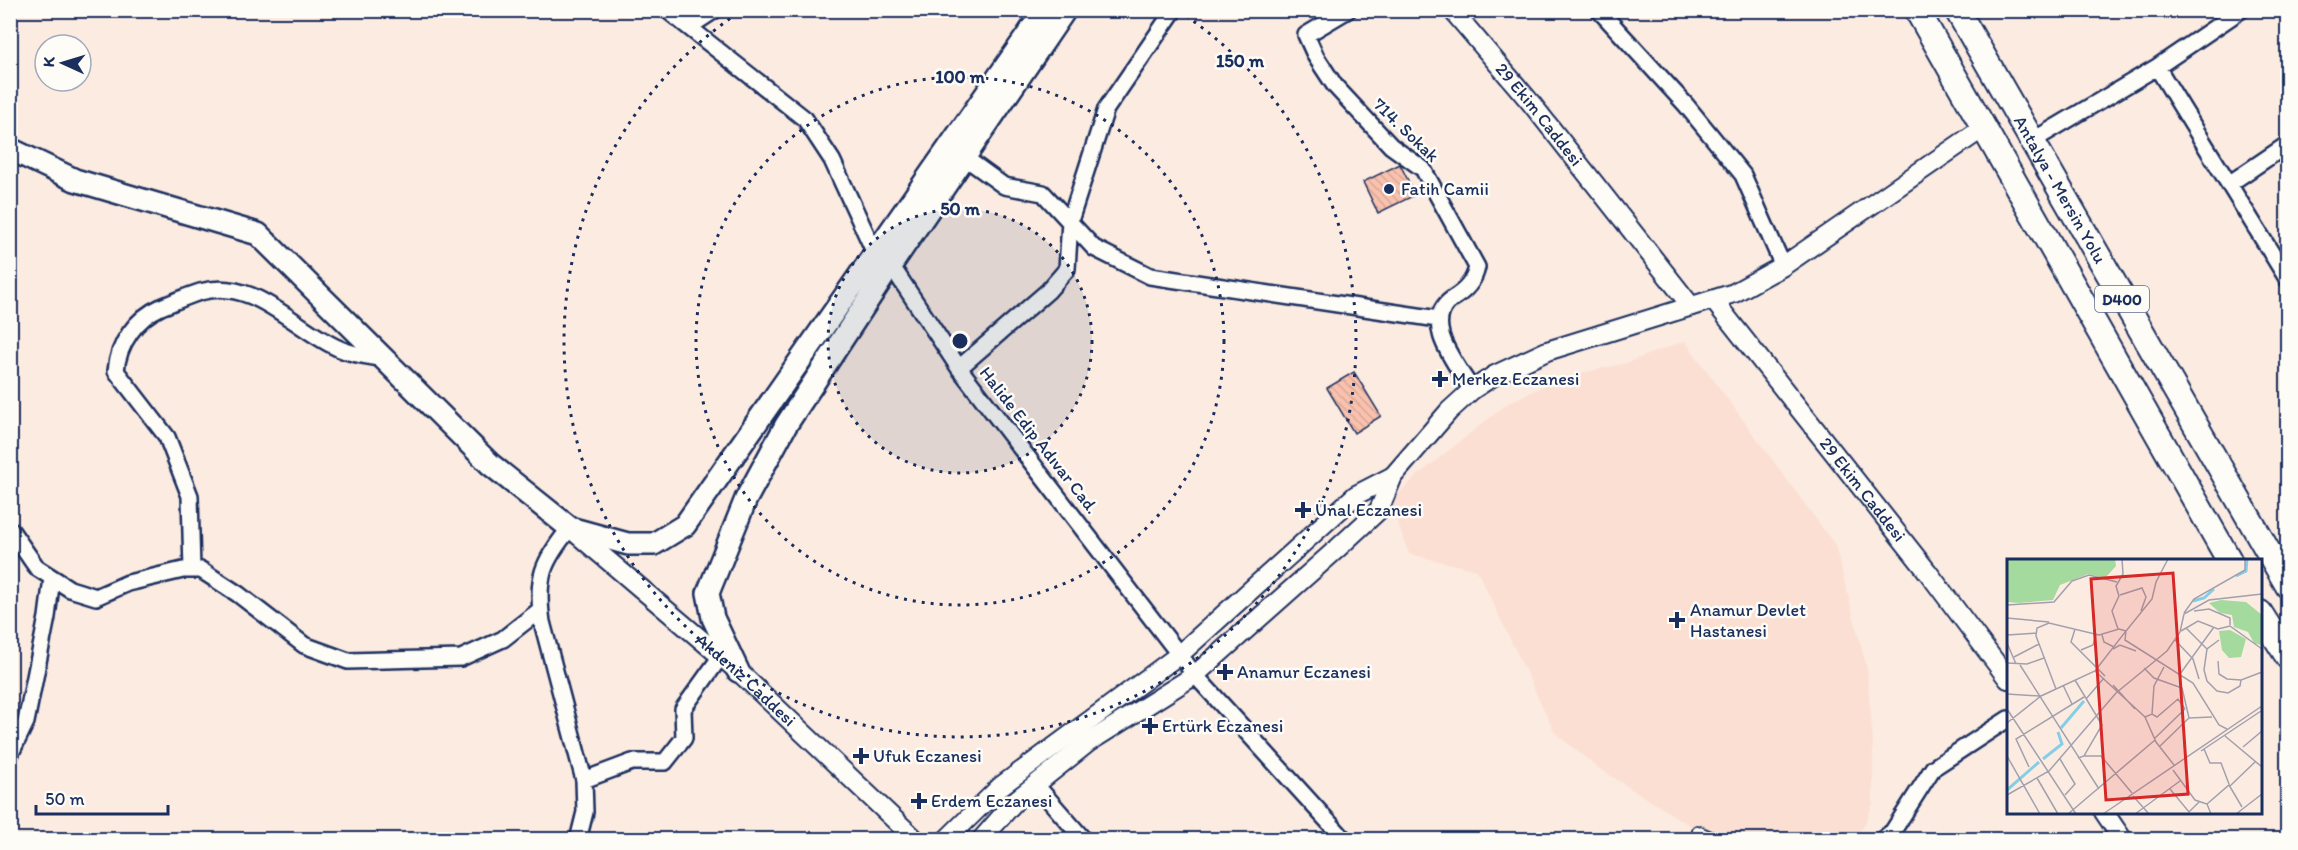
<svg xmlns="http://www.w3.org/2000/svg" width="2298" height="850" viewBox="0 0 2298 850" font-family="Itim,sans-serif">
<style>
.built{fill:#fbdfd2}
.building{fill:url(#building-back-hatch);stroke:#1b2f5e;stroke-width:1.5}
.lines{fill:none;stroke-linecap:round;stroke-linejoin:round}
.service-casing{stroke:#1b2f5e;stroke-width:12}
.minor-casing{stroke:#1b2f5e;stroke-width:20}
.tertiary-casing{stroke:#1b2f5e;stroke-width:22}
.secondary-casing{stroke:#1b2f5e;stroke-width:26}
.trunk-casing{stroke:#1b2f5e;stroke-width:28}
.service{stroke:#fdfcf7;stroke-width:8}
.minor{stroke:#fdfcf7;stroke-width:15}
.tertiary{stroke:#fdfcf7;stroke-width:18}
.secondary{stroke:#fdfcf7;stroke-width:21}
.trunk{stroke:#fdfcf7;stroke-width:24}
.ring{fill:none;stroke:#1b2f5e;stroke-width:3;stroke-dasharray:3 6}
.poi-dot{fill:#1b2f5e;stroke:#fdfcf7;stroke-width:2}
.labels{text-anchor:middle;dominant-baseline:central;stroke-width:5;stroke-linejoin:round;paint-order:stroke}
.shield{fill:#fdfcf7;stroke:#5f6c8c;stroke-width:1.5}
.shield-label{font-size:16px;font-weight:bold;fill:#1b2f5e}
.street-label{font-size:18px;fill:#1b2f5e;stroke:#fdfcf7}
.poi-label{font-size:18px;fill:#1b2f5e;stroke:#fdfcf7;text-anchor:start}
.inset-river{fill:none;stroke:#85cee6;stroke-width:3}
.inset-road{fill:none;stroke:#a2a0ad;stroke-width:1.5}
.view{fill:#d62828;fill-opacity:0.15;stroke:#d62828;stroke-width:3}
.inset-edge{fill:none;stroke:#1b2f5e;stroke-width:3}
.centre{fill:#1b2f5e;stroke:#fdfcf7;stroke-width:3}
.ring-label{font-size:18px;text-anchor:middle;font-weight:bold;fill:#1b2f5e;stroke:#fdfcf7;stroke-width:5;stroke-linejoin:round;paint-order:stroke}
</style>
<defs>
<pattern id="building-back-hatch" width="6" height="6" patternUnits="userSpaceOnUse" patternTransform="scale(1.5)"><rect width="6" height="6" fill="#fac2ae"/><path d="M-1 5l2 2M0 0l6 6M5-1l2 2" fill="none" stroke="#d6a798"/></pattern>
</defs>
<rect width="100%" height="100%" fill="#fcebe1"/>
<filter id="ink" filterUnits="userSpaceOnUse"><feTurbulence type="fractalNoise" baseFrequency=".0167" numOctaves="2"/><feDisplacementMap in="SourceGraphic" scale="12" xChannelSelector="R" yChannelSelector="G"/><feConvolveMatrix kernelMatrix="1 2 1 2 8 2 1 2 1" color-interpolation-filters="sRGB"/></filter>
<g filter="url(#ink)">
<path class="built" d="M1685 341 1835 545 1867 669 1873 743V803L1864 826 1852 839H1720L1697 830 1598 768 1555 733 1477 570 1409 554 1390 502 1417 476 1508 403 1562 377 1623 364Z"/>
<path class="building" d="M1400 164 1415 195 1378 213 1363 182Z
M1354 372 1381 416 1354 433 1327 388Z"/>
<g class="lines">
<defs>
<path id="service" d="M1697 830 1720 840"/>
<path id="minor" d="M667 10 805 119 832 160 874 251 891 265 959 368 1195 675 1345 840
M1348 10 1306 35 1316 57 1335 86 1391 146 1423 169 1477 267C1474 282 1465 291 1452 299 1420 322 1457 365 1472 390
M1599 10 1686 105 1743 175 1783 266
M689 27 715 10
M2157 67 2288 280
M2032 141 2157 67 2241 10
M964 157 1004 186 1043 193 1094 248 1150 276 1438 319
M2229 184 2288 144
M959 368 1048 291 1067 269 1070 221 1106 109 1174 10
M570 528C542 562 536 578 542 622L584 780 585 812 578 840
M10 529 37 568 70 589 96 597 128 583 183 570H201L238 594 304 645 348 661 461 658 503 639 540 610
M192 570 190 496 167 437 116 371C118 344 136 318 161 307 174 302 187 296 200 292 254 276 295 330 340 349 353 355 370 356 385 359
M10 755 26 722 47 617 52 578
M584 780 632 762H665L684 738 683 709 721 656
M1036 785 1084 840
M1882 840 1893 831 1933 768 2008 719"/>
<g id="tertiary">
<path id="s1" d="M1452 10 1531 103 1691 306"/>
<path id="s2" d="M1714 301 1927 571 2008 679"/>
<path id="s3" d="M571 529 738 671 916 840"/>
<path d="M2104 812 2123 840"/>
<path d="M946 840 1001 786 1180 654 1356 495 1393 476"/>
<path d="M981 840 1016 800 1089 742 1195 675 1339 547 1379 510 1393 476 1449 411 1472 390 1495 375 1547 351 1734 293 1783 266 1983 128"/>
</g>
<path id="secondary" d="M10 149 75 180 258 234 490 464 570 528 628 544H654L685 525 1045 10
M738 671 713 618 708 593 746 499 786 425 891 265 1065 10"/>
<g id="trunk">
<path d="M1917 10 2229 560"/>
<path id="s4" d="M1957 10 2288 586"/>
<path d="M2260 613 2288 657"/>
</g>
</defs>
<use href="#service" class="service-casing"/>
<use href="#minor" class="minor-casing"/>
<use href="#tertiary" class="tertiary-casing"/>
<use href="#secondary" class="secondary-casing"/>
<use href="#trunk" class="trunk-casing"/>
<use href="#service" class="service"/>
<use href="#minor" class="minor"/>
<use href="#tertiary" class="tertiary"/>
<use href="#secondary" class="secondary"/>
<use href="#trunk" class="trunk"/>
</g>
</g>
<circle cx="960" cy="341" r="132" fill="#1b2f5e" fill-opacity=".12"/>
<g class="ring">
<circle cx="960" cy="341" r="132"/>
<circle cx="960" cy="341" r="264"/>
<path d="M1179 11A396 396 0 1 1 741 11"/>
</g>
<g class="poi-dot">
<circle cx="1389" cy="189" r="6"/>
<path d="M1437 370h6v6h6v6h-6v6h-6v-6h-6v-6h6z"/>
<path d="M1300 501h6v6h6v6h-6v6h-6v-6h-6v-6h6z"/>
<path d="M1674 611h6v6h6v6h-6v6h-6v-6h-6v-6h6z"/>
<path d="M1222 663h6v6h6v6h-6v6h-6v-6h-6v-6h6z"/>
<path d="M1147 717h6v6h6v6h-6v6h-6v-6h-6v-6h6z"/>
<path d="M858 747h6v6h6v6h-6v6h-6v-6h-6v-6h6z"/>
<path d="M916 792h6v6h6v6h-6v6h-6v-6h-6v-6h6z"/>
</g>
<g class="labels">
<rect class="shield" x="2095" y="286" width="54" height="26" rx="4.5"/>
<g class="shield-label">
<text x="2122" y="299">D400</text>
</g>
<g class="street-label">
<text stroke="none"><textPath href="#s1" startOffset="136">29 Ekim Caddesi</textPath></text>
<text transform="translate(1406 130) rotate(44)">714. Sokak</text>
<text stroke="none"><textPath href="#s4" startOffset="207">Antalya - Mersin Yolu</textPath></text>
<text transform="translate(1039 440) rotate(52)">Halide Edip Adıvar Cad.</text>
<text stroke="none"><textPath href="#s2" startOffset="240">29 Ekim Caddesi</textPath></text>
<text stroke="none"><textPath href="#s3" startOffset="231">Akdeniz Caddesi</textPath></text>
</g>
<g class="poi-label">
<text x="1401" y="189">Fatih Camii</text>
<text x="1452" y="379">Merkez Eczanesi</text>
<text x="1315" y="510">Ünal Eczanesi</text>
<text x="1690" y="610">Anamur Devlet<tspan x="1690" dy="21">Hastanesi</tspan></text>
<text x="1237" y="672">Anamur Eczanesi</text>
<text x="1162" y="726">Ertürk Eczanesi</text>
<text x="873" y="756">Ufuk Eczanesi</text>
<text x="931" y="801">Erdem Eczanesi</text>
</g>
</g>
<g transform="translate(2007 559)">
<rect width="255" height="255" fill="#fcebe1"/>
<path d="M0 0H108L109 7 98 19 81 15 53 26 46 41 12 44 0 43Z" fill="#a5da9e"/>
<path d="M214 41 239 43 255 56 254 86 247 84 241 73 227 68 225 56 213 54 202 44ZM223 71 239 80 234 98 222 99 215 91 212 72Z" fill="#a5da9e"/>
<path class="inset-river" d="M229 17 239 12 240 0M186 42 197 39 207 30M54 169 77 142M36 200 55 185 51 173M0 231 32 203"/>
<path class="inset-road" d="M161 0 149 23 145 40 119 72 118 81 186 124 212 166 220 170M113 36 135 29 139 38 134 52M0 46 47 43 65 22 82 16 110 23M187 52 202 50 223 59V66M177 54 187 40 238 11V0M0 59 42 63M179 69 200 90M68 70 64 83 98 117M111 70 105 52 112 37 109 27 116 15 115 0M174 72 191 62 211 70 223 67 255 90M0 76 29 74M95 76 97 83 107 88M168 81 186 100 192 120M212 81 200 90 197 111 200 122 210 132 221 134 233 127 234 121 255 113M0 84 9 105M106 90 113 86 129 92M74 91 86 86 89 75M7 98 32 85M211 102 212 115 220 120 234 121M0 104 20 105 37 99M13 106 92 230M137 109 147 119 175 129 182 159 205 158M88 112 138 158 149 183 167 206M173 115 207 68M68 121 95 166 77 197 71 199M56 126 65 145M106 126 128 150M0 135 32 137M79 140 97 119M0 150 69 255M145 155 147 127 157 108M138 158 145 155 150 158 171 140 178 150M0 164 34 137 88 112 119 72 112 70 92 76 42 64 30 69 29 77 49 130M218 177 255 208M148 179 178 150M152 188 182 159M236 188 255 172M197 190 203 204H214L222 225M194 192 254 152M0 197 33 255M77 197H94L125 234M53 200 68 225 58 236M22 208 9 180 77 138M166 211 188 241 200 245 204 255M30 219 51 255M223 227 248 203M163 230 182 253 192 243M0 236 42 212 109 134 160 92 173 73 177 55 202 41 255 35M126 237 142 255M200 245 222 226 235 248M61 255 148 181M96 255 255 147M128 255 173 222M229 255 255 235"/>
<path class="view" d="M166 14 181 235 99 241 84 20Z"/>
<rect width="255" height="255" class="inset-edge"/>
</g>
<circle cx="960" cy="341" r="9" class="centre"/>
<g class="ring-label">
<text x="1240" y="67">150 m</text>
<text x="960" y="83">100 m</text>
<text x="960" y="215">50 m</text>
</g>
<rect width="2298" height="850" fill="none" stroke="#fdfcf7" stroke-width="36"/>
<rect x="18" y="18" width="2262" height="814" fill="none" stroke="#1b2f5e" stroke-width="2" filter="url(#ink)"/>
<g transform="translate(63 63) rotate(274)"><circle r="28" fill="#fdfcf7" stroke="#a3aaba" stroke-width="1.5"/>
<path d="M0-4.5L10 22L0 15L-10 22Z" fill="#1b2f5e"/>
<text y="-9" font-size="16" font-weight="bold" text-anchor="middle" fill="#1b2f5e">K</text>
</g>
<path d="M36 805v9h132v-9" fill="none" stroke="#1b2f5e" stroke-width="3"/>
<text x="45" y="805" font-size="18" fill="#1b2f5e" stroke="#fdfcf7" stroke-width="4.5" paint-order="stroke">50 m</text>
</svg>
